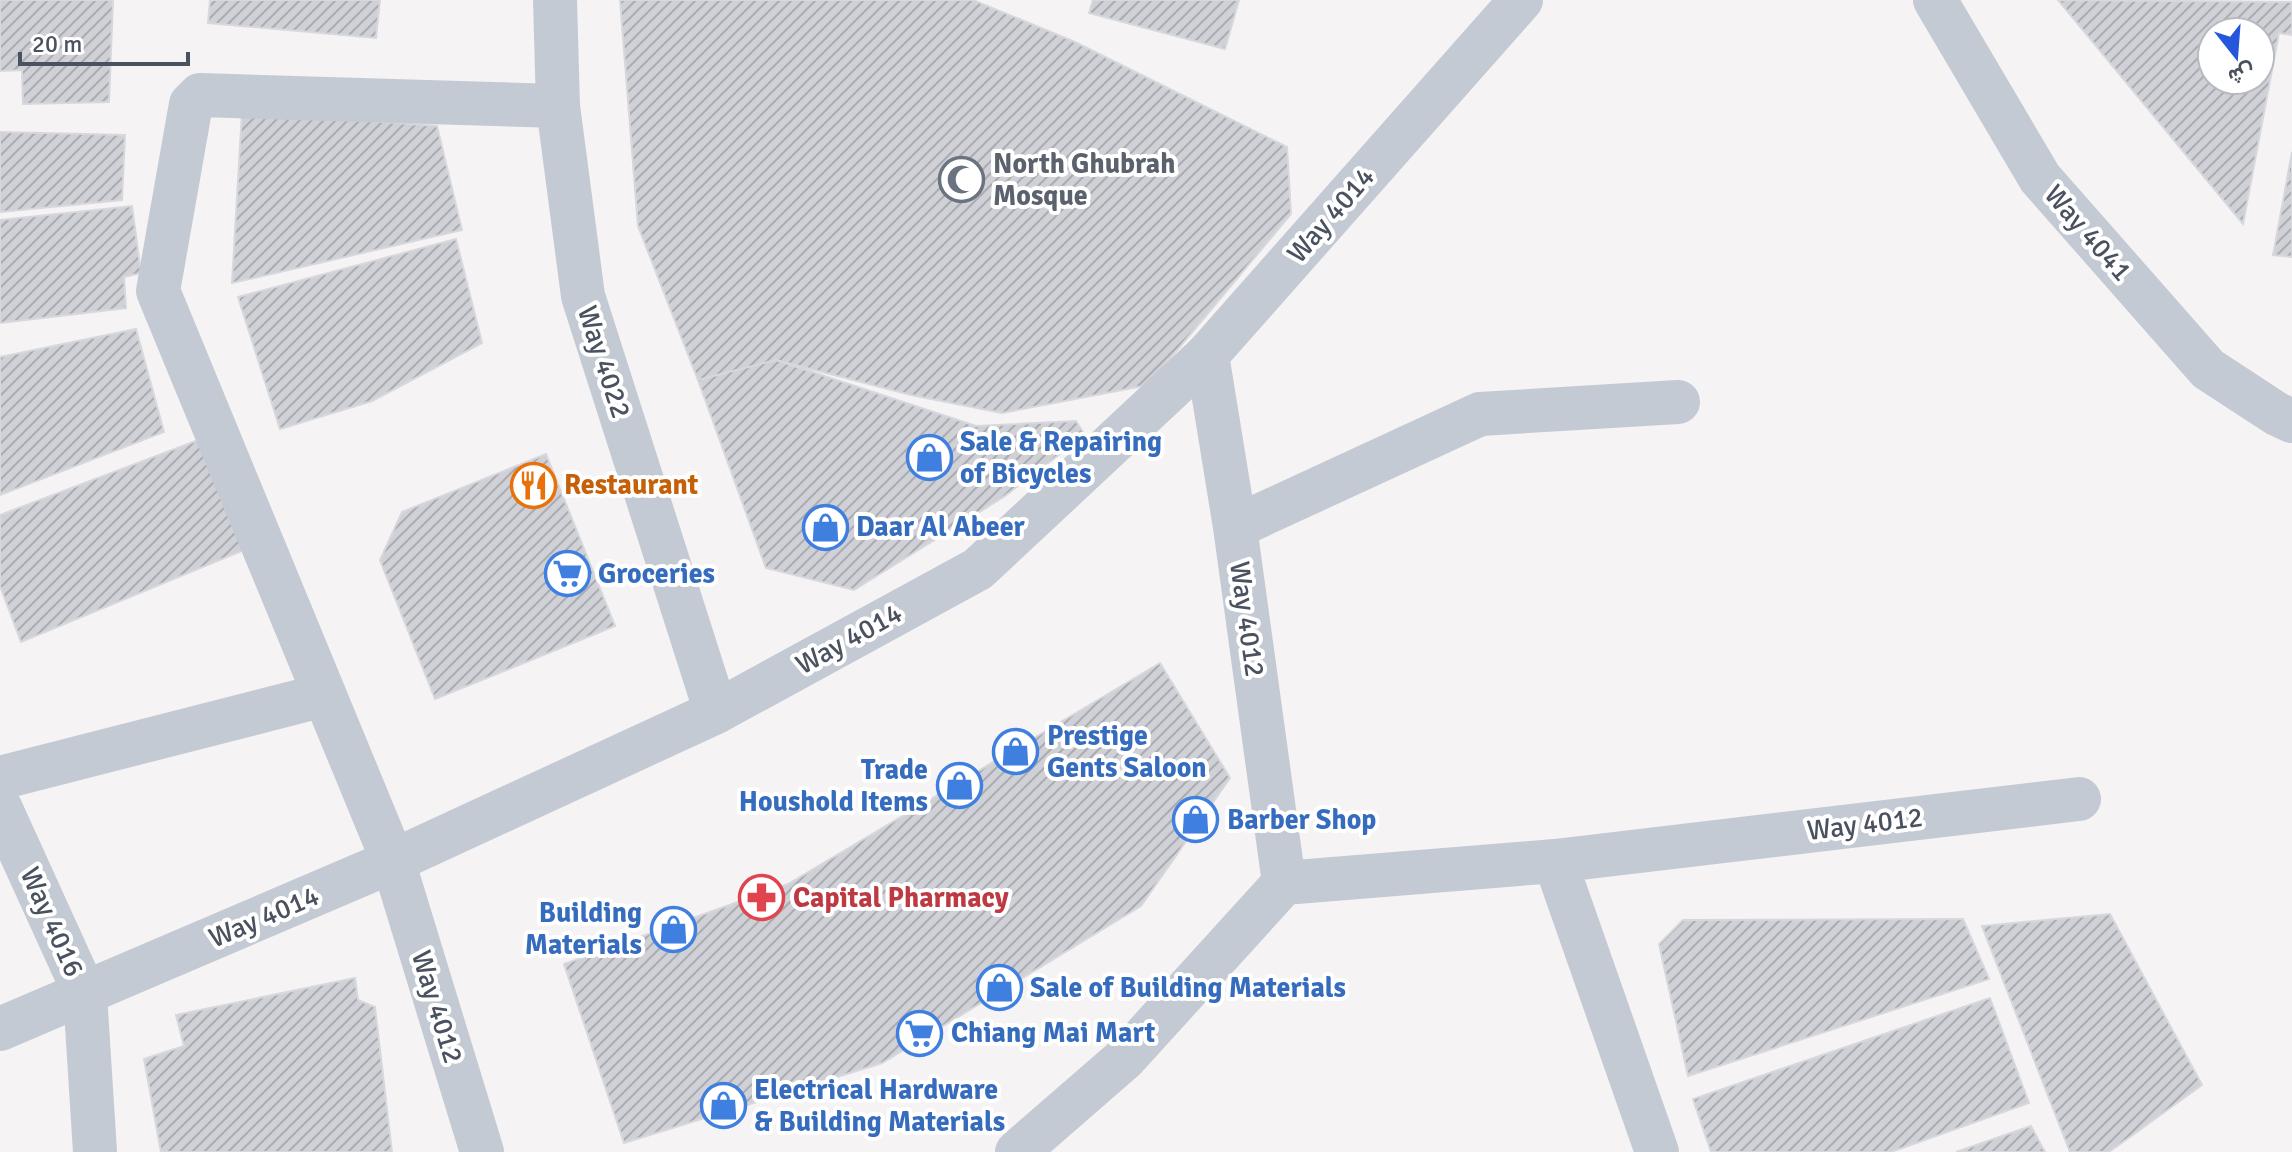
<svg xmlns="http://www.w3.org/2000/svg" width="2292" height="1152" viewBox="0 0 2292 1152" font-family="Signika,Vazirmatn,sans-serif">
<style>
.building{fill:url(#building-hatch);stroke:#d7d8dd;stroke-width:2;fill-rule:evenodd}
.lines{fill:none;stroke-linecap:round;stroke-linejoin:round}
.minor{stroke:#c4cad3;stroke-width:44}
.tertiary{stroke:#c4cad3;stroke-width:44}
.labels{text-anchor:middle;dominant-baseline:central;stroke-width:8;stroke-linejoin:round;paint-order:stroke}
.worship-label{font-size:28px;font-weight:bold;fill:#5b616d;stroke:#fff;text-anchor:start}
.street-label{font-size:28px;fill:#4b525f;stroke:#fff}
.shop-label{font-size:28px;font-weight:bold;fill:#366cbe;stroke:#fff;text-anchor:start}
.food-label{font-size:28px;font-weight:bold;fill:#c56008;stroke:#fff;text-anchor:start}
.health-label{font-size:28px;font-weight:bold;fill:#be3a42;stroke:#fff;text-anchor:start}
</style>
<defs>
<pattern id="building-hatch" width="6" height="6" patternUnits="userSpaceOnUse" patternTransform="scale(2)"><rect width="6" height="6" fill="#d0d1d6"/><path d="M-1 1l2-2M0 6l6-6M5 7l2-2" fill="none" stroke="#abacb1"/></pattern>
</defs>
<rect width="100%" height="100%" fill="#f5f3f3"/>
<path class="building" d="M0 0H113L109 102 23 104 22 70 0 71Z
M210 0H380L376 38 208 23Z
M620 0H973L1075 42 1287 147 1291 214 1148 385 1002 413 911 395 776 360 698 380 638 226Z
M1093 0H1239L1225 49 1089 13Z
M2058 0 2292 2V35L2279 33 2243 224ZM2212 32H2260V80H2212Z
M242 112 437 126 462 230 232 283Z
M0 132 125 135 122 200 0 212Z
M2292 152V257L2273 255Z
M132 206 141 273 124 277 126 308 0 323V220Z
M456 239 482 343 372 401 280 429 238 297Z
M136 329 164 432 0 495V357Z
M776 360 976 426 1076 421 1085 435 1005 496 854 590 766 568 698 380Z
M201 439 244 550 21 642 0 586V515Z
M546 454 615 626 435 699 380 560 402 512Z
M1160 663 1230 778 1141 906 882 1063 624 1143 564 964 788 884Z
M2110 914 2202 1085 2109 1152H2070L1982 926Z
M1963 919 1989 979 1688 1076 1659 944 1683 920Z
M355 978 358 1000 375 1007 392 1152H161L144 1059 184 1046 176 1015Z
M1990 998 2029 1103 1891 1152H1711L1693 1099Z
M2031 1126 2045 1152H1956Z"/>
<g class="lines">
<path class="minor" d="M555 0 558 106 583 296 716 712
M1935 0 2040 178 2208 369 2277 414 2292 421
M1207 355 1235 527 1284 883
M1235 527 1480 414 1678 402
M0 778 324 695
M0 807 85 994 95 1152
M1555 861 1657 1152
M482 1152 393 861 158 291 191 104 200 95 558 106
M1017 1152 1124 1059 1284 883 1555 861 2079 799"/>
<path class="tertiary" d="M0 1029 393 861 716 712 978 569 1207 355 1521 0"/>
</g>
<defs>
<symbol id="mosque-ring" viewBox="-11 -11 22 22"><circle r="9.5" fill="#fff" stroke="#6b7280" stroke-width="1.5"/><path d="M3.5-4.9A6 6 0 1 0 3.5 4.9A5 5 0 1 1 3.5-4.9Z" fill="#6b7280"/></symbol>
<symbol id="shop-ring" viewBox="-11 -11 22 22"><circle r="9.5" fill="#fff" stroke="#3f7fe0" stroke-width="1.5"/><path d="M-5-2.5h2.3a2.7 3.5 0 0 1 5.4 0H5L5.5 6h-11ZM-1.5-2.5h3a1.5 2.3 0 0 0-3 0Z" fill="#3f7fe0"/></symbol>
<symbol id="restaurant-ring" viewBox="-11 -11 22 22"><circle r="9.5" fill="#fff" stroke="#e8710a" stroke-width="1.5"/><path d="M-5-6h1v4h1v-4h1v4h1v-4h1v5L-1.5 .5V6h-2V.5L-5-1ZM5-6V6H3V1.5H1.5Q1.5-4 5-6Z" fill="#e8710a"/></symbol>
<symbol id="supermarket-ring" viewBox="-11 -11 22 22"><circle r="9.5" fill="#fff" stroke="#3f7fe0" stroke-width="1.5"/><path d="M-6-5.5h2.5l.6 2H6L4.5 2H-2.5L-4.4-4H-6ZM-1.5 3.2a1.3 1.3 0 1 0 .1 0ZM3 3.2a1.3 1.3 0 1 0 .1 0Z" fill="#3f7fe0"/></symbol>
<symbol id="pharmacy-ring" viewBox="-11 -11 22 22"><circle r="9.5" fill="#fff" stroke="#e0444e" stroke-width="1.5"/><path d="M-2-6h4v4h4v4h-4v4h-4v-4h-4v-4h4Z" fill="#e0444e"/></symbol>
</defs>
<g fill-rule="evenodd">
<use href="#mosque-ring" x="936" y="154" width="51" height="51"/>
<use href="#shop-ring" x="904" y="432" width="51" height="51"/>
<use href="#restaurant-ring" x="508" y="460" width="51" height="51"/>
<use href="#shop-ring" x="800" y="502" width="51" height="51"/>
<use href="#supermarket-ring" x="542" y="548" width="51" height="51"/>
<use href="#shop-ring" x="990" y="726" width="51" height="51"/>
<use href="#shop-ring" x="934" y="760" width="51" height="51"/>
<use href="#shop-ring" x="1170" y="794" width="51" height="51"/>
<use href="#pharmacy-ring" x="736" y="872" width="51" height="51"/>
<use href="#shop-ring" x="648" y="904" width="51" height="51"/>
<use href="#shop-ring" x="974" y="962" width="51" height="51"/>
<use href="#supermarket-ring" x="894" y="1008" width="51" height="51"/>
<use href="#shop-ring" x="698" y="1080" width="51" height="51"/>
</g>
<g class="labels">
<g class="worship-label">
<text x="993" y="164">North Ghubrah<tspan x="993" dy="32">Mosque</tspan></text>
</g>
<g class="street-label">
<text transform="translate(1331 215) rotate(-49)">Way 4014</text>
<text transform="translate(2088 233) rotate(49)">Way 4041</text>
<text transform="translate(604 362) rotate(72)">Way 4022</text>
<text transform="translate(1247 619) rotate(82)">Way 4012</text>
<text transform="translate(849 639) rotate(-29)">Way 4014</text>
<text transform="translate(1865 824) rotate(-7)">Way 4012</text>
<text transform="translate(264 917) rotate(-23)">Way 4014</text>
<text transform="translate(52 922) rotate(66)">Way 4016</text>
<text transform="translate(437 1007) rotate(73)">Way 4012</text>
</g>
<g class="shop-label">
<text x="960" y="442">Sale &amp; Repairing<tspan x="960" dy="32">of Bicycles</tspan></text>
<text x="856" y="527">Daar Al Abeer</text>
<text x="598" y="574">Groceries</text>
<text x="1047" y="736">Prestige<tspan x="1047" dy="32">Gents Saloon</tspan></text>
<text x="928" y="770" text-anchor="end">Trade<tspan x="928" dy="32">Houshold Items</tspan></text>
<text x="1227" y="820">Barber Shop</text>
<text x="642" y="913" text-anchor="end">Building<tspan x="642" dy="32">Materials</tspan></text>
<text x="1030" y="988">Sale of Building Materials</text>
<text x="951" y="1033">Chiang Mai Mart</text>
<text x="754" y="1090">Electrical Hardware<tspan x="754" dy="32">&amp; Building Materials</tspan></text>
</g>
<g class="food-label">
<text x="564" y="485">Restaurant</text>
</g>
<g class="health-label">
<text x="793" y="898">Capital Pharmacy</text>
</g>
</g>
<g transform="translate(2236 56) rotate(163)"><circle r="38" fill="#ffffff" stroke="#b7babf" stroke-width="2"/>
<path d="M0-6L14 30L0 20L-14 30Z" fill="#2557dd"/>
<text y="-12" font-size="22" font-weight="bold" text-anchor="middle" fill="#4b525f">ش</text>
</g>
<path d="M20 52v12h168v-12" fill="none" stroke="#4b525f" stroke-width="4"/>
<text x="32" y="52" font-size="24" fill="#4b525f" stroke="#ffffff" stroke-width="6" paint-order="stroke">20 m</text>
</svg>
